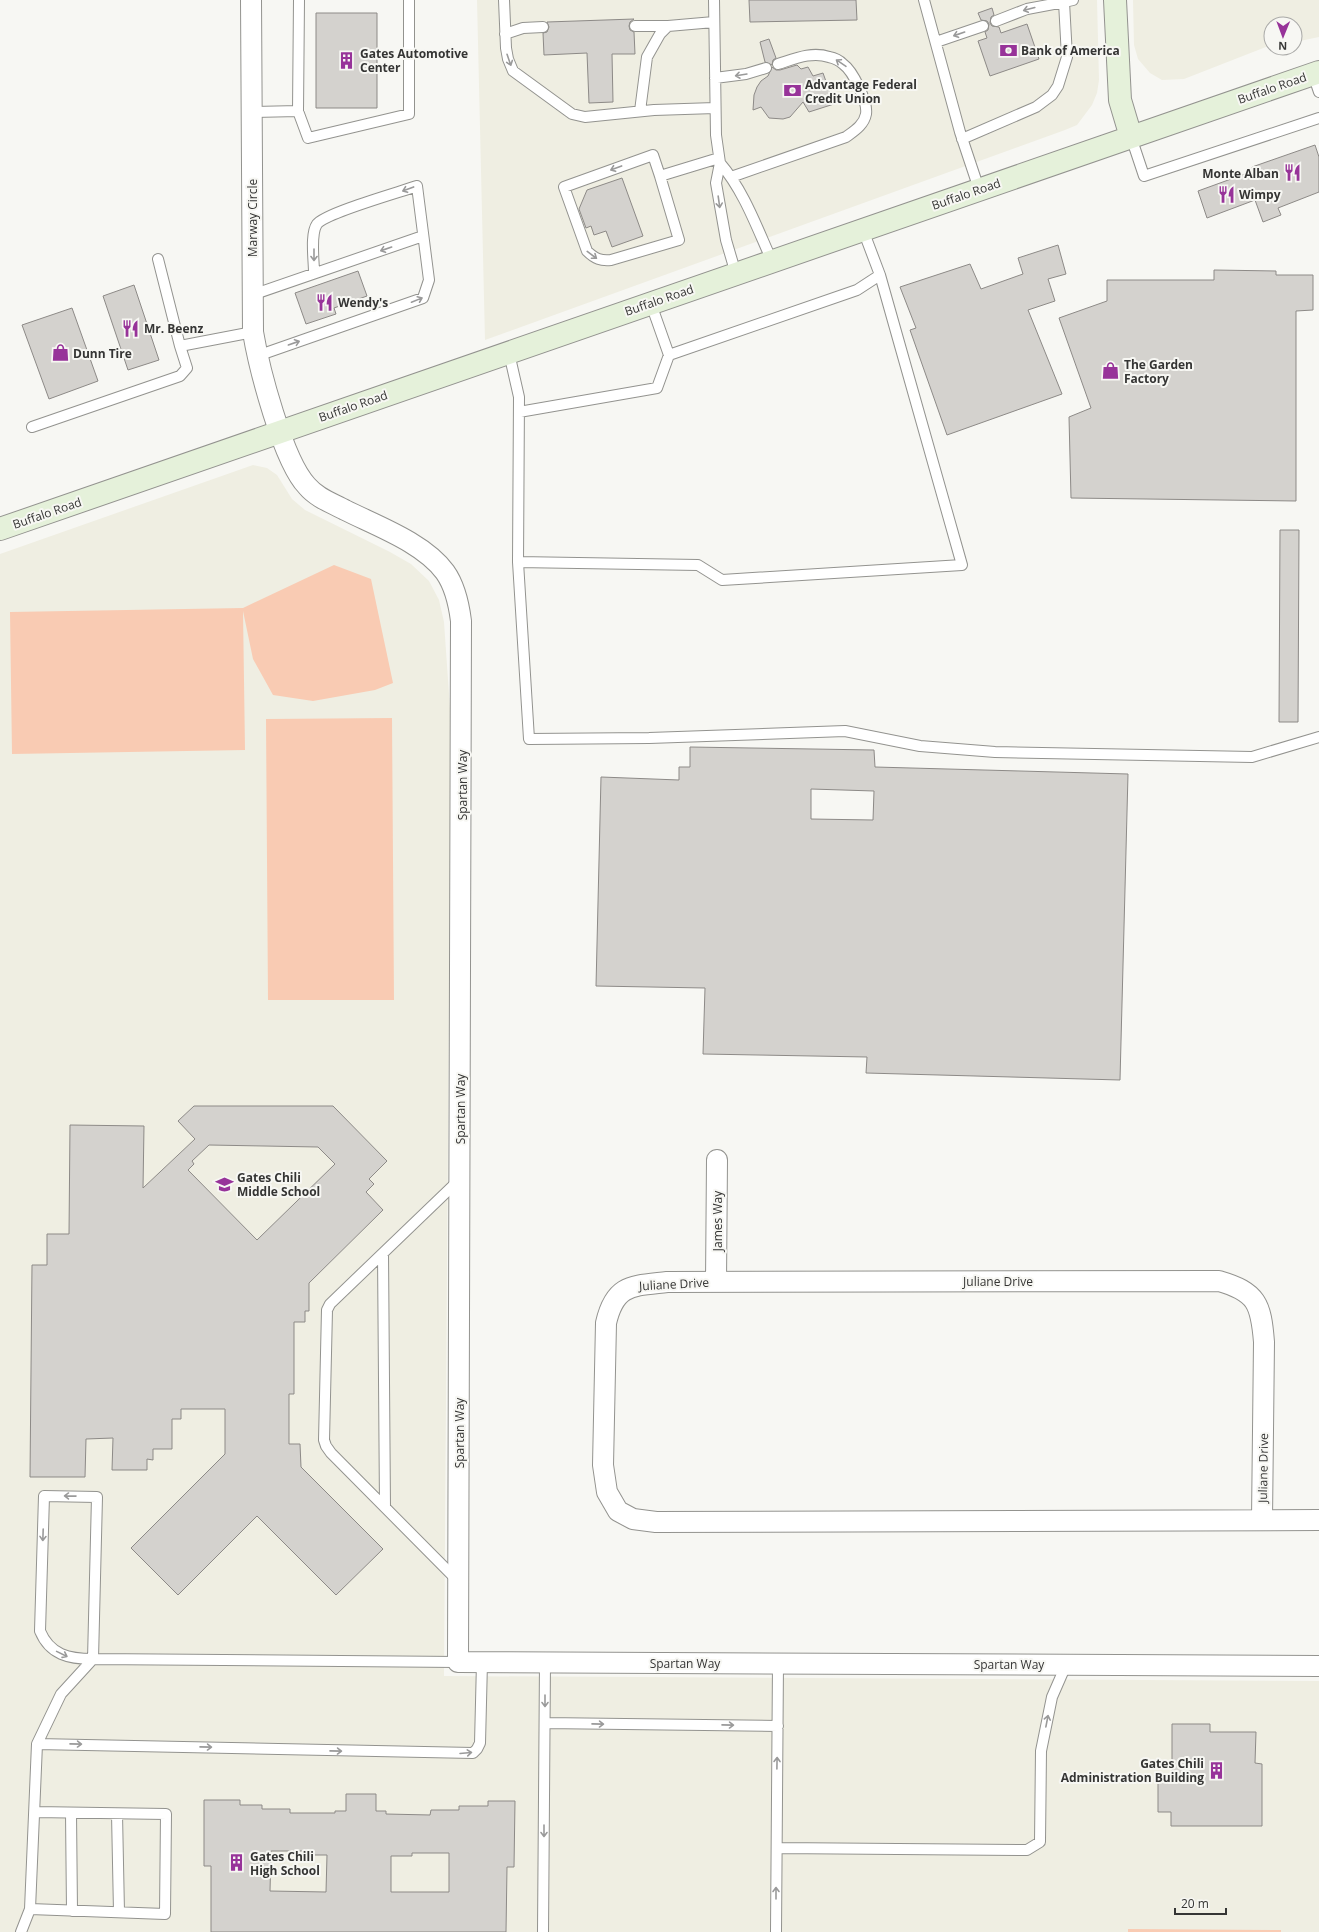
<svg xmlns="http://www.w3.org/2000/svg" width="1319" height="1932" viewBox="0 0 1319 1932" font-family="'Open Sans',sans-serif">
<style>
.built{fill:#efeee2}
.green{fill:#f9cbb3}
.building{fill:#d4d2ce;stroke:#8d8a87;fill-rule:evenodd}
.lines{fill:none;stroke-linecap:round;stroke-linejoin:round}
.lane-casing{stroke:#93938f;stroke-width:12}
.street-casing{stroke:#93938f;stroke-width:22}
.secondary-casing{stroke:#93938f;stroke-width:24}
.lane{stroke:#fff;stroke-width:10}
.street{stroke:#fff;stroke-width:20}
.secondary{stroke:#e5f1da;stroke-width:22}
.oneway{stroke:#9a9a9a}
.labels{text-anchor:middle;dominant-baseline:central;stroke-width:4;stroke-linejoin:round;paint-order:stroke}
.poi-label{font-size:12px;font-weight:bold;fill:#353534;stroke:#f7f7f3;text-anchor:start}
.street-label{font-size:12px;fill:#353534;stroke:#f7f7f3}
</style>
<rect width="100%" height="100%" fill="#f7f7f3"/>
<path class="built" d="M477 0H1097L1099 80 1097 93 1092 105 1077 125 1065 130 485 340Z
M1133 0H1319V37L1295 42V24H1271V45L1184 79 1162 80 1150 73 1138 59 1134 45Z
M253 465 267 468 277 475 292 499 305 510 390 552 411 564 429 581 439 600 444 622 451 723 444 1676 1319 1681V1932H0V554Z"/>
<path class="green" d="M334 565 371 579 393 683 375 690 313 701 273 695 253 659 243 611 245 750 12 754 10 612 243 608Z
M392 718 394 1000H268L266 719Z
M1128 1929 1281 1930V1932H1128Z"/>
<path class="building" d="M749 0H856L857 20 750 22Z
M992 8 994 15 991 17 990 23 992 26 999 27 1001 33 1027 24 1039 59 990 76 978 41 987 38 985 32 988 30 989 24 987 21 981 20 978 13Z
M316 13H377V108H316Z
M634 19 630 22 629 26 630 30 634 32 635 54H612L613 102 589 103 587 53 544 55 543 33 547 32 549 27 547 22Z
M769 39 776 58 773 60 772 65 765 62 760 42Z
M797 65 801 69 808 67 813 76 823 73 834 104 809 112 803 102 790 117 783 119 769 118 761 107 753 110 754 95 757 87 761 81 768 76 772 67 776 70H780Z
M1315 145 1319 157V192L1278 208 1281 215 1263 222 1255 200 1207 218 1198 191 1253 171 1252 167Z
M622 178 643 236 612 247 606 231 594 235 591 226 586 228 579 209 587 190Z
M1058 245 1066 274 1048 279 1055 301 1028 310 1062 394 947 435 910 330 916 328 900 287 970 264 981 289 1023 274 1018 258Z
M1214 270 1276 271V275H1313V310L1296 311V501L1071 498 1069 417 1091 408 1059 318 1107 301V280H1214Z
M358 271 367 296 334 308 336 314 306 324 295 293Z
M134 285 159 360 128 370 103 296Z
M72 308 98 381 49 399 22 325Z
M1280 530H1299L1298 722H1279Z
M690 747 874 750 875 767 1128 774 1120 1080 866 1073 867 1057 703 1054 705 988 596 986 601 777 679 780V767H690ZM811 789 874 791 873 820 811 819Z
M194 1106H333L387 1161 369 1179 374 1184 366 1192 383 1210 309 1283V1311H305V1322H294V1394H289V1444H300L301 1467 383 1549 336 1595 257 1516 178 1595 131 1548 225 1454V1409H181V1419H172V1449H153V1460L147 1459V1470H112L113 1438 86 1439 85 1477H30L32 1265H47V1234H69L70 1125 144 1126 143 1188 195 1139 178 1121ZM209 1145 318 1147 335 1164 257 1240 188 1170 194 1164 192 1161Z
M1172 1724H1210V1732H1256L1255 1763 1262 1764V1826H1171V1812H1158V1776H1172Z
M346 1794H376V1811H386V1814L430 1815 431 1810H459V1806H488V1801H515L514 1867H507L506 1932H211V1866H204V1800H240V1805H262V1809H290V1813H335V1811H346ZM271 1851H309V1855H327L326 1892 270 1891ZM412 1853H449V1892H391V1856H412Z"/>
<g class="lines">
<defs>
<path id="lane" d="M504 0 506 48 508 59 513 71 572 114 585 117 654 110 715 108
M714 0 716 135 720 163 716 183 726 240 736 274
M924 0 960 132 979 189
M996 21 1027 9 1064 2
M635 26H668
M505 34 523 28 543 27
M936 42 983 26
M1313 74 1319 92
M715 78 746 74 766 68
M298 111 299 0
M640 111 647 57 660 34 668 26 714 22
M251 112 298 111 308 138 409 114V0
M1131 137 1144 176 1319 118
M962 139 1036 107 1052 95 1058 86 1067 57 1064 2 1073 0
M720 163C744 191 757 228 772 261
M660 176 679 240 611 260C601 261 595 259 587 251L564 187 653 155 660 176 719 158
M731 177 846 137C854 131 864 125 866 114 868 102 853 71 843 64 840 61 834 58 829 57 812 51 794 59 778 64
M158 259 180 346
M252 295 423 236
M651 304 669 355
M509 353 519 397 518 562 698 565 722 580 962 565 880 275 863 230
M257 356 423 298 429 280 417 186C400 192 325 213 317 224 310 234 314 260 314 273
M519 412 657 388 669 355 857 290 880 275
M32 427 180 376 187 368 180 346 253 332
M518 562 529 739 649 738 845 731 920 746 995 752 1252 757 1319 737
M383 1254 385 1507
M457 1580 331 1453 326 1446 324 1440 327 1310 330 1304 459 1180
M545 1723 778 1726
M37 1744 473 1753 477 1749 480 1743 482 1662
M71 1813 72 1911
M117 1814 119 1912
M777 1848 1027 1850 1040 1842 1041 1751 1052 1697 1066 1665
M30 1909 165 1914 166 1814 35 1812
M21 1932 30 1909 37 1744 61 1694 93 1659 97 1497 44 1496 40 1631C50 1655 69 1659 93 1659L458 1662
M543 1932 545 1662
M776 1932 778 1663"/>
<path id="street" d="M251 0 253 332C259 368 283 461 307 486 317 498 332 503 345 510 377 526 424 543 445 572 455 586 459 605 461 621L458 1662 1319 1666
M716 1282 717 1160
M1262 1519 1264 1342C1261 1304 1257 1292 1219 1281L667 1282C632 1286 615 1284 606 1323L603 1465 607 1492 618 1511 633 1519 656 1522 1319 1520"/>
<path id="secondary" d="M1115 0 1120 100 1131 137
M0 529 1319 72"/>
</defs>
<use href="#lane" class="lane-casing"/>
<use href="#street" class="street-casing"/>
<use href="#secondary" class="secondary-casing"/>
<use href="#lane" class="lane"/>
<use href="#street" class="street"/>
<use href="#secondary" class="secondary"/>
</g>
<defs><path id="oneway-shaft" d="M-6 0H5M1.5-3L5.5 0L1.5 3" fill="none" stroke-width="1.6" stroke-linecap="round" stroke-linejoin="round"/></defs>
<g class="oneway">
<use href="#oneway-shaft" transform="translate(1029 9) rotate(165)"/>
<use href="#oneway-shaft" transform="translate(959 34) rotate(161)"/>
<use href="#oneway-shaft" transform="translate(509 60) rotate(71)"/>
<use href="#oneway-shaft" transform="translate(841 63) rotate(-146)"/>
<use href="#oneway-shaft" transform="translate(741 75) rotate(171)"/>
<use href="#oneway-shaft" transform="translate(616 168) rotate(160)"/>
<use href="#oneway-shaft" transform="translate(408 189) rotate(160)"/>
<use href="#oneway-shaft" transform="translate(719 202) rotate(82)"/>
<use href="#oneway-shaft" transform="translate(386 249) rotate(161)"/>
<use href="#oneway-shaft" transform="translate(314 255) rotate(90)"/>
<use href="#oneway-shaft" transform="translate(592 255) rotate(37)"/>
<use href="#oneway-shaft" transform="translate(417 300) rotate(-22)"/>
<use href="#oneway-shaft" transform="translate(294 343) rotate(-19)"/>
<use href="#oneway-shaft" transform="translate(70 1496) rotate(-179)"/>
<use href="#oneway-shaft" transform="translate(43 1535) rotate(92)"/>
<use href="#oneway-shaft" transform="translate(62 1654) rotate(26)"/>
<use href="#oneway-shaft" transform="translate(545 1701) rotate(90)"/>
<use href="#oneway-shaft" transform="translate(1047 1721) rotate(-79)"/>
<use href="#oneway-shaft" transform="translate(598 1724) rotate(1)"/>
<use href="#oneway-shaft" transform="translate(728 1725) rotate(1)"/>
<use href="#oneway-shaft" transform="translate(76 1744) rotate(1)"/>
<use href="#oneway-shaft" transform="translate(206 1747) rotate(1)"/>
<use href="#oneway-shaft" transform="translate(336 1751) rotate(1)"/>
<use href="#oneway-shaft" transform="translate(466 1753) rotate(-5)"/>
<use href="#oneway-shaft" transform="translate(777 1763) rotate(-89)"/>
<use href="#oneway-shaft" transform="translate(544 1831) rotate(90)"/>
<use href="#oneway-shaft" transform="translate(776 1893) rotate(-90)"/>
</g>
<defs>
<symbol id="bank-bare" viewBox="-9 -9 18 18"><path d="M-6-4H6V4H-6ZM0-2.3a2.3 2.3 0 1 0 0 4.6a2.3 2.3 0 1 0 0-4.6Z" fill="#973399" stroke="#f7f7f3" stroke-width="2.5" paint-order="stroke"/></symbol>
<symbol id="building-bare" viewBox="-9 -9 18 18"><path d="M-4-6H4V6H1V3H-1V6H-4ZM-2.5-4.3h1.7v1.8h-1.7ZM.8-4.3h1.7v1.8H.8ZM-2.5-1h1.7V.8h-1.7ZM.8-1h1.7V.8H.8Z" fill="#973399" stroke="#f7f7f3" stroke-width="2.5" paint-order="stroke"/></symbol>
<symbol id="restaurant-bare" viewBox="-9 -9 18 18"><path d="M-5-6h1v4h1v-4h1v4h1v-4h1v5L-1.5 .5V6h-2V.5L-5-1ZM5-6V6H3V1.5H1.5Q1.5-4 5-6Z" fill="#973399" stroke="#f7f7f3" stroke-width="2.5" paint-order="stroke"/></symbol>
<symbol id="shop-bare" viewBox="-9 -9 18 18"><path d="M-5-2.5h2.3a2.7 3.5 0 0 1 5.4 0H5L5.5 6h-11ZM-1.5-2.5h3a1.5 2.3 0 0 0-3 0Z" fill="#973399" stroke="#f7f7f3" stroke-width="2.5" paint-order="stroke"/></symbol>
<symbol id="school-bare" viewBox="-9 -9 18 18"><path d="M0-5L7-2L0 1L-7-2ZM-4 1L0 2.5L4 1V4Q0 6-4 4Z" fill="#973399" stroke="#f7f7f3" stroke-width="2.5" paint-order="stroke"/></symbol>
</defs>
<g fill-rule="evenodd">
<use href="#bank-bare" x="996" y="38" width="25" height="25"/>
<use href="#building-bare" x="334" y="48" width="25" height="25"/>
<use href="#bank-bare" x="780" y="78" width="25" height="25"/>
<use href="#restaurant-bare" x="1280" y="160" width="25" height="25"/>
<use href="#restaurant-bare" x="1214" y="182" width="25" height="25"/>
<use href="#restaurant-bare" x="312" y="290" width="25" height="25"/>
<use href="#restaurant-bare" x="118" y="316" width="25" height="25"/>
<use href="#shop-bare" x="48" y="340" width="25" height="25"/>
<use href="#shop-bare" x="1098" y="358" width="25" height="25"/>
<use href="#school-bare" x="212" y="1172" width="25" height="25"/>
<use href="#building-bare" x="1204" y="1758" width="25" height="25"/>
<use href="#building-bare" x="224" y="1850" width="25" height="25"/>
</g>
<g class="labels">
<g class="poi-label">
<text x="1021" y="50">Bank of America</text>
<text x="360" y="53">Gates Automotive<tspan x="360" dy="14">Center</tspan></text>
<text x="805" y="84">Advantage Federal<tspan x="805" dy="14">Credit Union</tspan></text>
<text x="1279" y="173" text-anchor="end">Monte Alban</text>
<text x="1239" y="194">Wimpy</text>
<text x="338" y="302">Wendy's</text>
<text x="144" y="328">Mr. Beenz</text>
<text x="73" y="353">Dunn Tire</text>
<text x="1124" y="364">The Garden<tspan x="1124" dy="14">Factory</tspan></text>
<text x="237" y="1177">Gates Chili<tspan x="237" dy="14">Middle School</tspan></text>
<text x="1204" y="1763" text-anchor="end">Gates Chili<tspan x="1204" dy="14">Administration Building</tspan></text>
<text x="250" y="1856">Gates Chili<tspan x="250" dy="14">High School</tspan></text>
</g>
<g class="street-label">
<text transform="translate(1272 88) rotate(-19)">Buffalo Road</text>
<text transform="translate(966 194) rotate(-19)">Buffalo Road</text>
<text transform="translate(252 218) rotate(-90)">Marway Circle</text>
<text transform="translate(659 300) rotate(-19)">Buffalo Road</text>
<text transform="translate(353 406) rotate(-19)">Buffalo Road</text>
<text transform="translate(47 513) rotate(-19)">Buffalo Road</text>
<text transform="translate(462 785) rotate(-90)">Spartan Way</text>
<text transform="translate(460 1109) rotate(-90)">Spartan Way</text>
<text transform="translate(717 1221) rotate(-90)">James Way</text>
<text x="998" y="1281">Juliane Drive</text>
<text transform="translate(674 1284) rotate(-3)">Juliane Drive</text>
<text transform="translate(459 1433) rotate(-90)">Spartan Way</text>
<text transform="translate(1263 1468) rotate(-89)">Juliane Drive</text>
<text x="685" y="1663">Spartan Way</text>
<text x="1009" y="1664">Spartan Way</text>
</g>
</g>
<g transform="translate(1283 36) rotate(181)"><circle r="19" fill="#f7f7f3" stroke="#a9a9a7"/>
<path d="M0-3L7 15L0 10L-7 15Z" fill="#973399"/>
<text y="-6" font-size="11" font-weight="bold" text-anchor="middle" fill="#353534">N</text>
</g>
<path d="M1175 1908v6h51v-6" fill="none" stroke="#353534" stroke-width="2"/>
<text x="1181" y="1908" font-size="12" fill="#353534" stroke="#f7f7f3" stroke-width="3" paint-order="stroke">20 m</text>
</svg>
